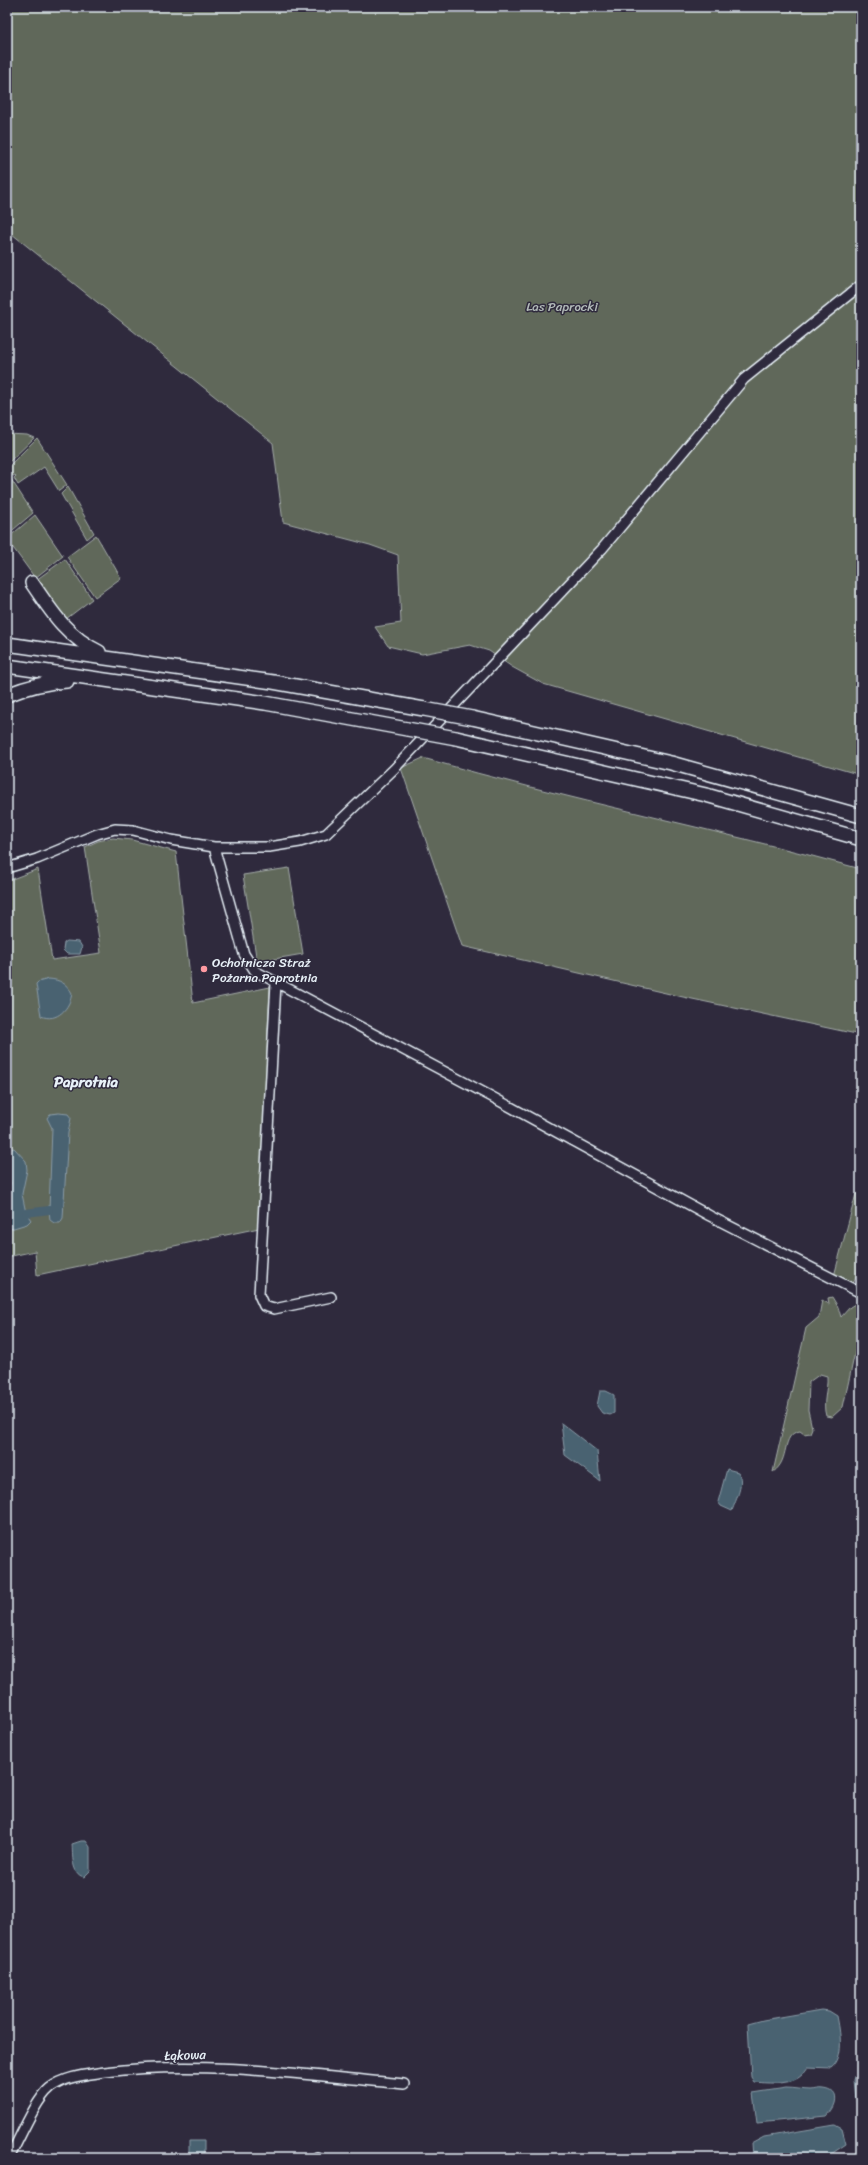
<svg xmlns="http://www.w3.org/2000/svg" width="868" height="2165" viewBox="0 0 868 2165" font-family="Sriracha,sans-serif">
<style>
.green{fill:#60675a;stroke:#a4aca9}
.water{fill:#496271;stroke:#899ba7}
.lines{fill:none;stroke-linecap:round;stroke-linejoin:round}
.canal{stroke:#496271;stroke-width:8}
.minor-casing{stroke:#e8f1f8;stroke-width:12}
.highway-casing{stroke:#e8f1f8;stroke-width:16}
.minor{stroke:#2f2a3d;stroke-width:9}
.highway{stroke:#2f2a3d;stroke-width:13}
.highway-bridge-casing{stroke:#e8f1f8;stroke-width:16;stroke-linecap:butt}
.highway-bridge{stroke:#2f2a3d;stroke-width:13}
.poi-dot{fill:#ff9aa2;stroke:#2f2a3d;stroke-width:1.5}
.labels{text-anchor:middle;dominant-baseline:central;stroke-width:3;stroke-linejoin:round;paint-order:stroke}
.park-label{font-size:13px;fill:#b2bab9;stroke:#2f2a3d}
.poi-label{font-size:13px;fill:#e8f1f8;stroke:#2f2a3d;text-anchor:start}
.street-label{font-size:13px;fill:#e8f1f8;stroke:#2f2a3d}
.quarter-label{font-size:15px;font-weight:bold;fill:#e8f1f8;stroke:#2f2a3d}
</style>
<rect width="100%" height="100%" fill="#2f2a3d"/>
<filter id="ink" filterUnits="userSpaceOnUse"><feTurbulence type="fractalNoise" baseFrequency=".025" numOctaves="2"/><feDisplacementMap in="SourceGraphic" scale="8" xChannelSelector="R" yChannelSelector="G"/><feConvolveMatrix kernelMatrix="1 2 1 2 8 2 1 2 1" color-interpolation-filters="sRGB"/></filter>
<g filter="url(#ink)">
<path class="green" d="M7 7H861V775L543 684 512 667 489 651 470 645 422 654 388 646 375 627 401 623 398 555 370 545 283 522 273 443 7 230Z
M7 434 27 435 34 438 7 464Z
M37 438 67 485 59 491 44 467 18 485 14 478 16 476 15 475 13 476 7 468Z
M7 473 33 513 7 535Z
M68 487 94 533 87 539 61 494Z
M35 515 63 556 35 578 11 545 9 537Z
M96 535 121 578 95 597 67 557Z
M65 559 92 599 66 619 36 580Z
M423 758C568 800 716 829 861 869V1035L683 997 462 946 401 768Z
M113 838 132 840 176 852 193 1003 270 987 259 1228 37 1275 35 1251 7 1257V881L38 869 52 960 101 953 85 847 98 841Z
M289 868 303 954 257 962 243 875Z
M856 1194 861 1195V1260L853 1285 834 1276Z
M832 1297 838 1307 841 1317 850 1307 855 1304 861 1308V1325L843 1407 832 1417 826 1416C822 1403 828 1389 827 1376L820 1374 809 1382 808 1410 812 1428 810 1433 804 1434 800 1431C780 1434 791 1460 773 1472L806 1328 819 1317 822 1300 829 1304 828 1298Z"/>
<path class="water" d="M67 941 79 942 82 947 80 954H67L63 950 64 943Z
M49 979C60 980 66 983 72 993 70 1008 57 1023 41 1016L36 984 38 982Z
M59 1113 68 1114 71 1118 68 1133 63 1218 60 1223H54L50 1220 49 1210 52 1128 47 1118 50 1114Z
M14 1148 26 1161 27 1170 22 1194 26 1213 31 1220 27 1224 7 1230V1193L11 1183 7 1173V1151Z
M600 1391H606L614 1395V1413L610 1415 602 1413 597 1406Z
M561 1423 597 1451 600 1481 565 1455Z
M727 1469 738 1472C745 1483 736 1499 732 1511L721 1506 718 1502Z
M81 1841H86L90 1847V1871L84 1877C71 1874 73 1855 72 1844Z
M821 2010 829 2011 837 2016C840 2031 845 2058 831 2068L808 2067C805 2071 802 2076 798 2078 787 2085 767 2083 754 2082L751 2077 748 2024 763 2020Z
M858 2067H861V2122L858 2118 854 2080Z
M786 2088C795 2088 803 2090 811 2090 815 2090 820 2088 824 2089 842 2091 836 2107 827 2116L757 2123 753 2093Z
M835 2125 842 2129 846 2144 825 2158H752L751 2144 764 2137Z
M189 2141H204V2158H189Z"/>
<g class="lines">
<path class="canal" d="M26 1213 49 1210"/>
<defs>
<path id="minor" d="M214 847 244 954 255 971 494 1098 710 1216 861 1293
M7 868 37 859 97 834 115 829 133 830 171 840 214 847H269L300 842 326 834 394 769 602 549 744 379 861 285
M276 983 259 1295 264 1306 274 1309 331 1297
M9 2158C19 2140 36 2099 50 2088 66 2076 86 2075 105 2072 205 2060 305 2075 404 2084
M317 2158V2157"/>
<path id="highway" d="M32 583C51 611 67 637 99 652
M7 644 273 682 424 709
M7 666 265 703 407 729
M7 695C27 687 45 682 67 681
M472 718 671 763 861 816
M456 738 706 795 861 839"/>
</defs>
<use href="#minor" class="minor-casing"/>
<use href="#highway" class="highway-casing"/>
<use href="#minor" class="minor"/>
<use href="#highway" class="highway"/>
<defs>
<path id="highway-bridge" d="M424 709 472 718
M407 729 456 738"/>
</defs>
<use href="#highway-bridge" class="highway-bridge-casing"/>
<use href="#highway-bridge" class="highway-bridge"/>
</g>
</g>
<circle class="poi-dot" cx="204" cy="969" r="4"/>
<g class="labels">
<g class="park-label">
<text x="562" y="306">Las Paprocki</text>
</g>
<g class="poi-label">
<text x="212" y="962">Ochotnicza Straż<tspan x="212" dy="15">Pożarna Paprotnia</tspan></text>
</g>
<g class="street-label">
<text transform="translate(185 2055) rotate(-2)">Łąkowa</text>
</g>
<g class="quarter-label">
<text x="86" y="1082">Paprotnia</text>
</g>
</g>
<rect width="868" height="2165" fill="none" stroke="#2f2a3d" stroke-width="24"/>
<rect x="12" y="12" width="844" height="2141" fill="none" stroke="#e8f1f8" stroke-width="1.5" filter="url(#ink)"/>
</svg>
